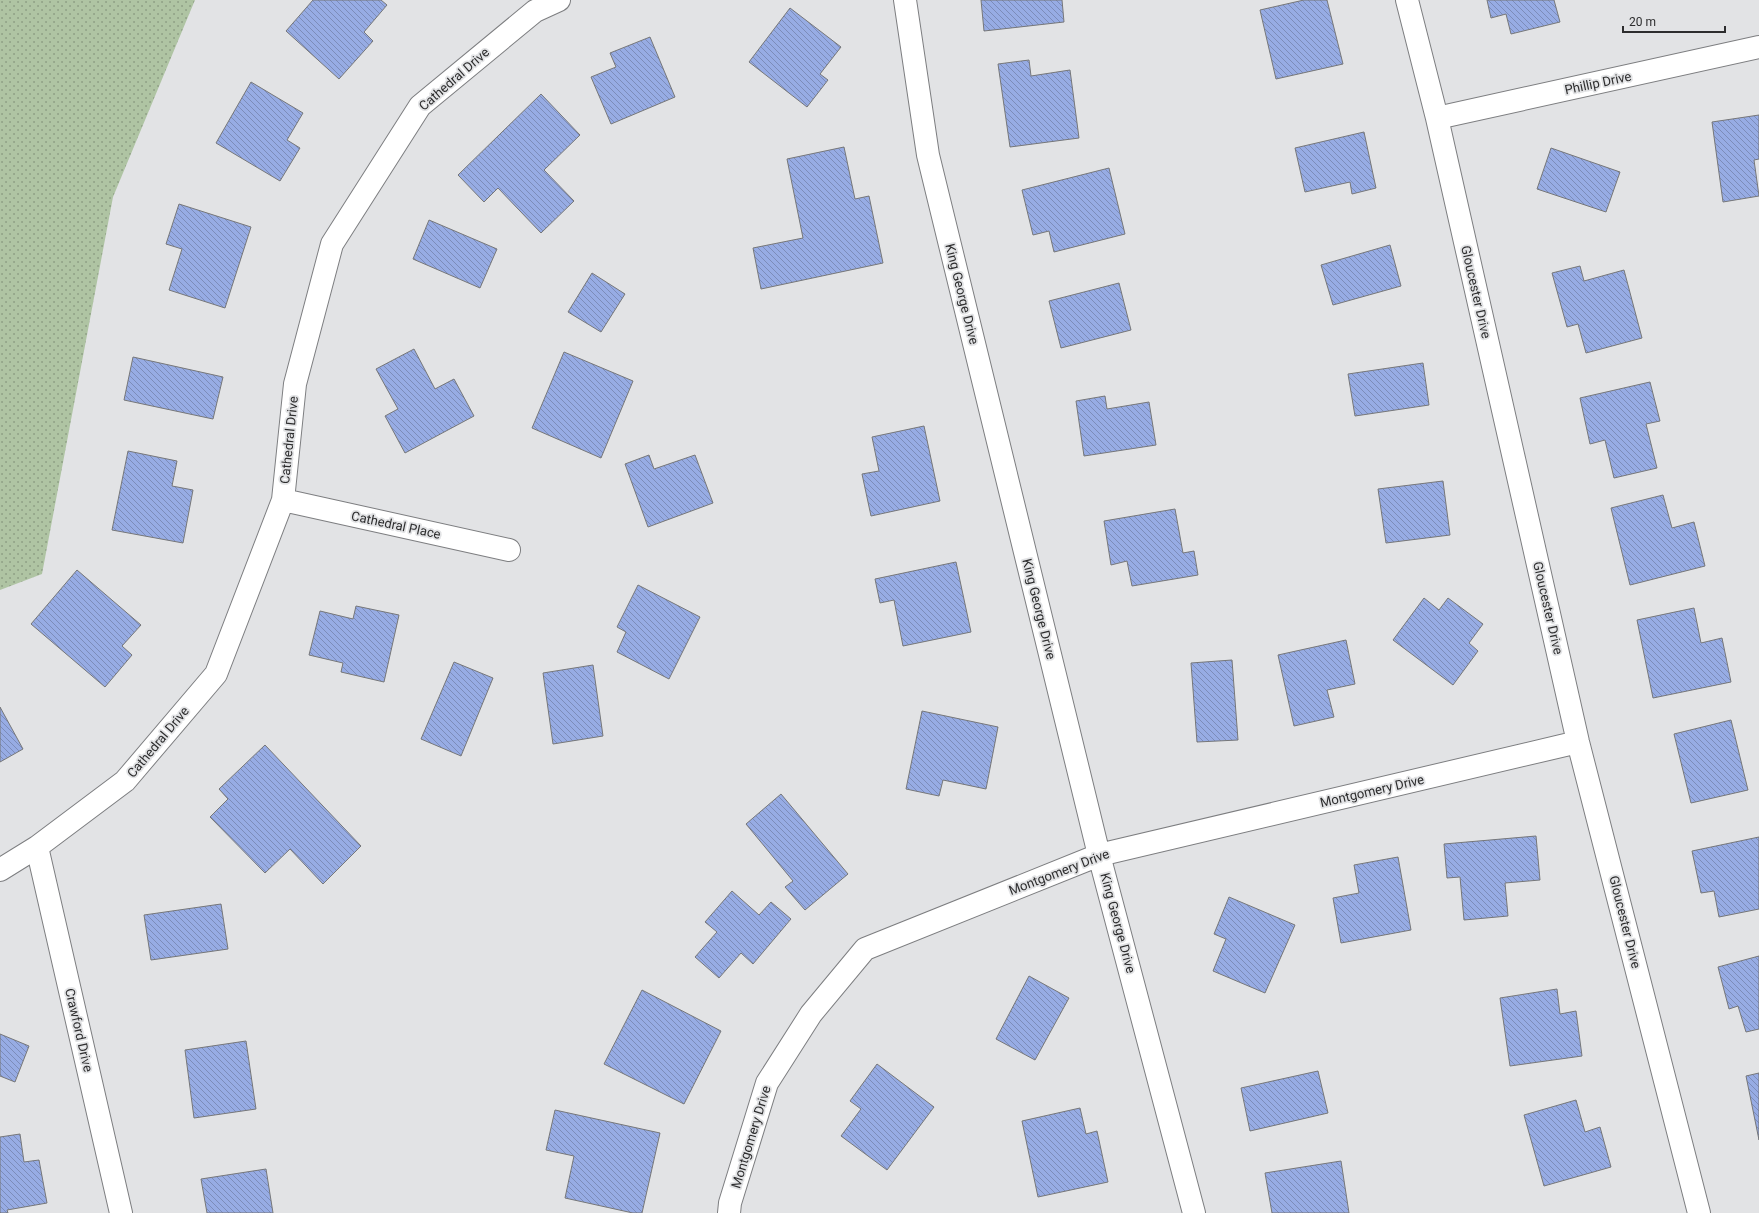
<svg xmlns="http://www.w3.org/2000/svg" width="1759" height="1213" viewBox="0 0 1759 1213" font-family="Roboto,sans-serif">
<style>
.green{fill:url(#green-dots)}
.building{fill:url(#building-back-hatch);stroke:#767779}
.lines{fill:none;stroke-linecap:round;stroke-linejoin:round}
.minor-casing{stroke:#7d7e80;stroke-width:24}
.minor{stroke:#fff;stroke-width:22}
.labels{text-anchor:middle;dominant-baseline:central;stroke-width:3.5;stroke-linejoin:round;paint-order:stroke}
.street-label{font-size:13px;fill:#2d2d2e;stroke:#e2e3e5}
</style>
<defs>
<pattern id="green-dots" width="8" height="8" patternUnits="userSpaceOnUse"><rect width="8" height="8" fill="#afc4a3"/><path d="M2 2h.1M6 6h.1" fill="none" stroke="#8fa085" stroke-width="1.8" stroke-linecap="round"/></pattern>
<pattern id="building-back-hatch" width="6" height="6" patternUnits="userSpaceOnUse"><rect width="6" height="6" fill="#97ace4"/><path d="M-1 5l2 2M0 0l6 6M5-1l2 2" fill="none" stroke="#7c8cb9"/></pattern>
</defs>
<rect width="100%" height="100%" fill="#e2e3e5"/>
<path class="green" d="M0 0H195L113 197 42 574 0 590Z"/>
<path class="building" d="M313 0H381L387 5 364 32 373 41 339 79 286 31Z
M981 0H1062L1064 22 984 31Z
M1304 0H1327L1343 64 1276 79 1260 10Z
M1487 0H1554L1560 22 1511 34 1506 14 1491 18Z
M790 8 841 47 820 74 828 80 807 107 749 62Z
M650 37 675 97 611 124 591 77 616 67 610 53Z
M1029 60 1031 76 1070 70 1079 138 1010 147 998 64Z
M251 82 303 113 287 140 300 148 280 181 216 143Z
M541 94 580 135 544 170 574 201 541 233 498 188 484 202 458 175Z
M1759 115V159L1754 160 1759 196 1723 202 1712 122Z
M1364 132 1376 188 1352 194 1350 182 1305 192 1295 148Z
M844 147 855 199 869 196 883 263 761 289 753 248 803 238 787 159Z
M1551 148 1620 172 1606 212 1537 189Z
M1109 168 1125 234 1054 252 1049 231 1033 235 1022 190Z
M179 204 251 227 225 308 169 290 182 249 166 244Z
M429 220 497 249 480 288 413 259Z
M1390 245 1401 286 1333 305 1321 265Z
M1580 266 1584 281 1624 270 1642 338 1586 353 1578 324 1567 327 1552 273Z
M592 273 625 294 601 332 568 312Z
M1119 283 1131 330 1061 348 1049 301Z
M414 349 435 389 454 379 474 416 405 453 385 416 398 409 376 369Z
M564 352 633 381 601 458 532 428Z
M133 357 223 377 213 419 124 400Z
M1423 363 1429 405 1355 416 1348 374Z
M1650 382 1660 421 1646 424 1657 468 1614 478 1605 440 1590 444 1580 398Z
M1105 396 1107 409 1149 402 1156 445 1084 456 1076 401Z
M924 426 940 501 871 516 862 474 879 471 872 437Z
M128 451 177 461 172 486 193 490 183 543 112 530Z
M649 455 654 469 695 455 713 503 648 527 625 464Z
M1443 481 1450 535 1386 543 1378 489Z
M1663 495 1672 528 1694 522 1705 566 1630 585 1611 508Z
M1175 509 1183 553 1194 551 1198 575 1132 586 1127 561 1111 565 1104 521Z
M956 562 971 632 903 646 894 600 880 603 875 579Z
M77 570 141 625 122 646 132 655 105 687 31 624Z
M638 585 700 617 669 679 617 652 626 632 617 627Z
M1424 598 1439 610 1448 598 1483 624 1469 643 1478 651 1453 685 1393 640Z
M356 606 399 615 384 682 341 672 343 663 309 655 320 611 353 619Z
M1694 608 1701 643 1722 638 1731 682 1653 698 1637 620Z
M1346 640 1355 684 1327 690 1334 717 1294 726 1278 655Z
M1232 660 1238 740 1197 742 1191 663Z
M454 662 493 678 461 756 421 739Z
M593 665 603 736 553 744 543 673Z
M0 707 23 749 0 762Z
M922 711 998 727 986 789 943 780 939 796 906 789Z
M1731 720 1748 790 1691 803 1674 734Z
M265 745 361 846 323 884 290 849 265 873 210 817 228 799 219 789Z
M781 794 848 874 805 910 785 887 793 881 746 824Z
M1536 836 1540 880 1505 883 1508 916 1464 920 1460 877 1447 878 1444 844Z
M1759 837V909L1719 917 1714 891 1701 893 1692 851Z
M1398 857 1411 930 1341 943 1333 898 1359 893 1354 865Z
M732 891 759 915 771 902 791 919 753 964 741 953 719 978 695 957 717 932 705 922Z
M1229 897 1295 925 1265 993 1213 971 1226 939 1214 934Z
M221 904 228 949 151 960 144 915Z
M1759 956V1029L1746 1032 1738 1006 1729 1009 1718 967Z
M1029 976 1069 998 1035 1060 996 1039Z
M1557 989 1560 1014 1576 1011 1582 1056 1510 1066 1500 998Z
M642 990 721 1031 684 1104 604 1064Z
M0 1034 29 1046 15 1082 0 1076Z
M246 1041 256 1109 194 1118 185 1050Z
M877 1064 934 1107 887 1170 841 1136 861 1109 850 1101Z
M1318 1071 1328 1113 1250 1131 1241 1088Z
M1759 1073V1140L1746 1076Z
M1576 1100 1585 1132 1600 1127 1611 1167 1544 1186 1524 1115Z
M1080 1108 1086 1134 1097 1131 1108 1182 1038 1197 1022 1121Z
M555 1110 660 1133 642 1213H633L565 1198 574 1156 546 1150Z
M20 1134 24 1162 39 1160 47 1203 7 1210 8 1213H0V1137Z
M1341 1161 1349 1213H1272L1265 1173Z
M266 1169 273 1213H207L201 1179Z"/>
<g class="lines">
<defs>
<path id="minor" d="M905 0 928 155 1099 855 1194 1213
M1407 0 1437 118 1578 742 1699 1213
M1437 118 1759 47
M283 500 509 550
M37 847 121 1213
M0 870 37 847 125 781 216 674 283 500 295 384 332 244 420 106 535 11 559 0
M729 1213 730 1203 767 1083 811 1014 865 949 1099 855 1578 742"/>
</defs>
<use href="#minor" class="minor-casing"/>
<use href="#minor" class="minor"/>
</g>
<g class="labels">
<g class="street-label">
<text transform="translate(454 79) rotate(-41)">Cathedral Drive</text>
<text transform="translate(1598 83) rotate(-12)">Phillip Drive</text>
<text transform="translate(1476 292) rotate(77)">Gloucester Drive</text>
<text transform="translate(962 294) rotate(76)">King George Drive</text>
<text transform="translate(289 440) rotate(-84)">Cathedral Drive</text>
<text transform="translate(396 525) rotate(12)">Cathedral Place</text>
<text transform="translate(1548 608) rotate(77)">Gloucester Drive</text>
<text transform="translate(1039 609) rotate(76)">King George Drive</text>
<text transform="translate(158 742) rotate(-50)">Cathedral Drive</text>
<text transform="translate(1372 791) rotate(-13)">Montgomery Drive</text>
<text transform="translate(1059 872) rotate(-21)">Montgomery Drive</text>
<text transform="translate(1625 922) rotate(76)">Gloucester Drive</text>
<text transform="translate(1118 923) rotate(75)">King George Drive</text>
<text transform="translate(79 1030) rotate(77)">Crawford Drive</text>
<text transform="translate(751 1137) rotate(-73)">Montgomery Drive</text>
</g>
</g>
<path d="M1623 26v6h102v-6" fill="none" stroke="#2d2d2e" stroke-width="2"/>
<text x="1629" y="26" font-size="12" fill="#2d2d2e" stroke="#e2e3e5" stroke-width="3" paint-order="stroke">20 m</text>
</svg>
